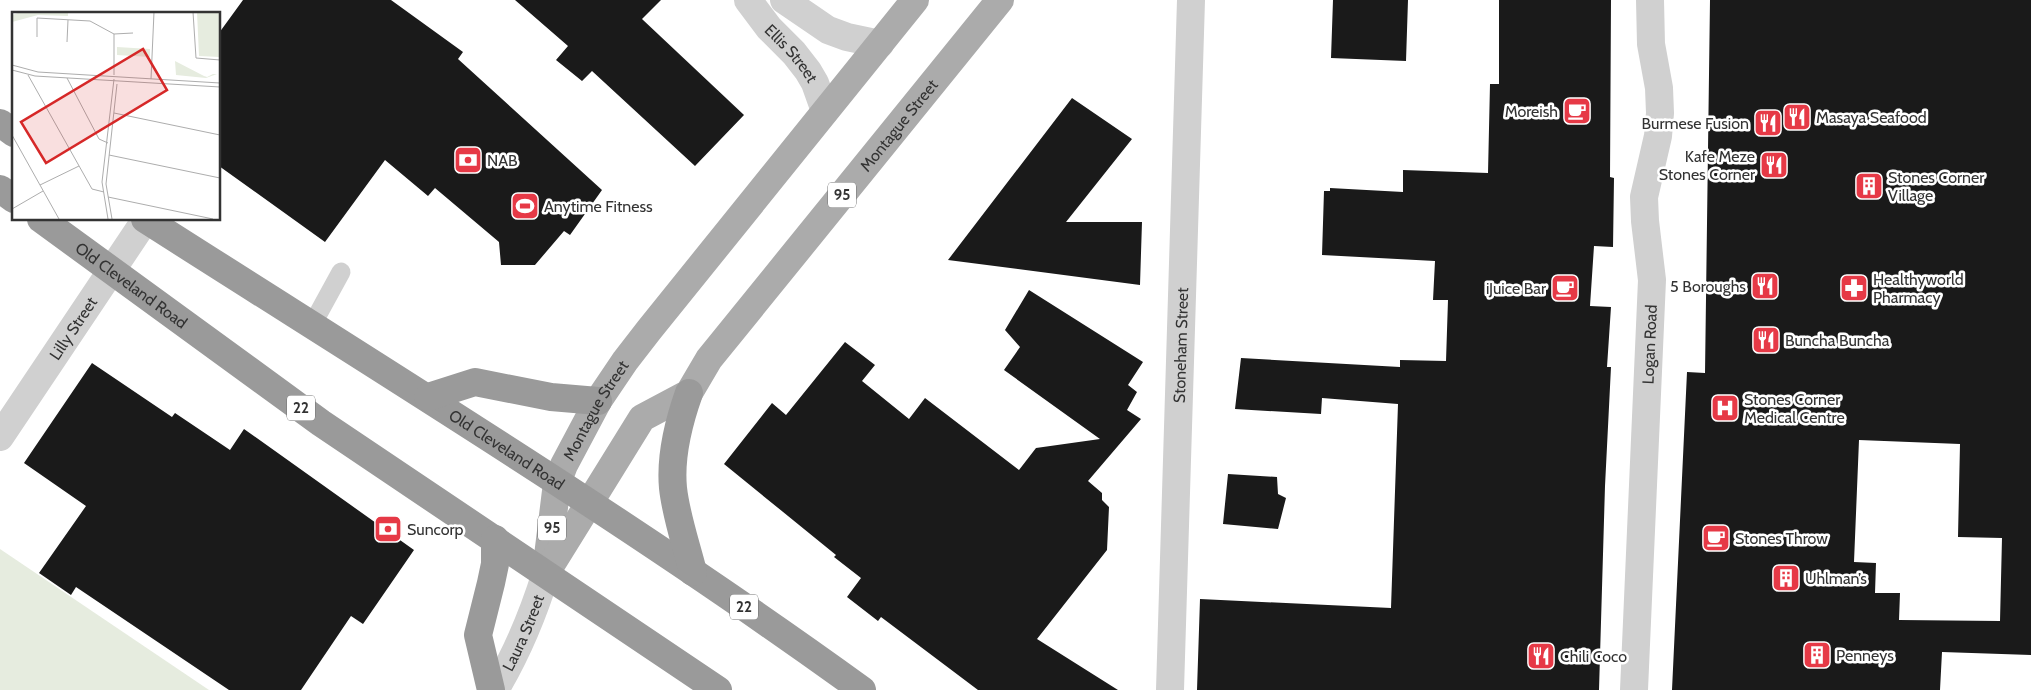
<svg xmlns="http://www.w3.org/2000/svg" width="2031" height="690" viewBox="0 0 2031 690" font-family="Cabin,sans-serif">
<style>
.green{fill:#e6ecdf}
.building{fill:#1a1a1a;fill-rule:evenodd}
.lines{fill:none;stroke-linecap:round;stroke-linejoin:round}
.lane{stroke:#d0d0d0;stroke-width:19}
.street{stroke:#d0d0d0;stroke-width:28}
.primary{stroke:#ababab;stroke-width:28}
.highway{stroke:#9a9a9a;stroke-width:28}
.labels{text-anchor:middle;dominant-baseline:central;stroke-width:5;stroke-linejoin:round;paint-order:stroke}
.shield{fill:#fff;stroke:#707070;stroke-width:1}
.shield-label{font-size:15px;font-weight:bold;fill:#333}
.street-label{font-size:16px;fill:#333;stroke:#fff}
.poi-label{font-size:16px;fill:#333;stroke:#fff;text-anchor:start}
.inset-road{fill:none;stroke:#adadad;stroke-width:1}
.view{fill:#d62828;fill-opacity:0.15;stroke:#d62828;stroke-width:2.5}
.inset-edge{fill:none;stroke:#333;stroke-width:2.5}
</style>
<rect width="100%" height="100%" fill="#fff"/>
<path class="green" d="M0 549 209 690H0Z"/>
<path class="building" d="M243 0H391L463 52 458 59 602 190 570 235 564 231 535 265H501L499 242 435 188 428 196 385 160 325 242 219 166V33Z
M515 0H661L642 19 744 115 695 166 592 71 582 81 556 60 568 46Z
M1333 0H1408L1406 61 1331 58Z
M1499 0H1611L1610 177 1614 178 1613 247 1594 246 1590 306 1611 307 1607 367H1611L1605 486 1599 690H1197L1200 599 1391 608 1398 404 1322 398 1321 414 1235 409 1241 358 1400 367V360L1446 361 1448 300H1433L1435 261 1322 255 1324 191H1330V188L1403 192V170L1488 173 1490 84H1499Z
M1710 0H2031V655L1942 652 1940 690H1672L1687 372 1705 373ZM1859 440 1960 444 1958 537 2002 538 2000 621 1899 620 1900 593H1875L1876 563 1854 562Z
M1072 98 1132 139 1066 222H1142L1140 285 948 260Z
M1029 290 1143 362 1128 385 1137 392 1127 410 1141 419 1088 481 1102 493V500L1109 507 1107 550 1037 639 1118 690H978L881 617 878 621 847 597 861 578 834 557 836 555 724 464 772 403 786 415 845 342 875 365 862 381 909 419 925 398 1019 470 1036 448 1100 439 1004 370 1020 347 1005 330Z
M92 363 172 417 175 413 230 450 244 429 414 550 363 624 351 616 301 690H229L76 587 71 595 39 573 86 506 24 463Z
M1228 474 1277 477 1278 494 1286 498 1278 529 1223 524Z"/>
<g class="lines">
<path class="lane" d="M312 325 341 272"/>
<g class="street">
<path id="s1" d="M748 0 769 28 794 53 808 71 815 83 825 111"/>
<path d="M784 0 828 30 847 37 880 44"/>
<path id="s2" d="M0 437 146 219"/>
<path id="s3" d="M495 690C517 653 533 615 546 573"/>
<path id="s4" d="M1170 690 1191 0"/>
<path id="s5" d="M1634 690 1652 280 1645 221 1644 197 1658 136 1660 113 1659 88 1651 44 1650 0"/>
</g>
<g class="primary">
<path id="s6" d="M547 564 557 483 564 465 598 401 625 361 649 330 915 0"/>
<path id="s7" d="M546 573 642 418 689 393 709 359 1000 0"/>
</g>
<g class="highway">
<path d="M0 123 14 133"/>
<path d="M0 189 14 199"/>
<path id="s8" d="M41 219 321 423 718 690"/>
<path id="s9" d="M145 219C386 373 630 522 862 690"/>
<path d="M689 393C678 424 670 456 673 488 676 516 686 544 693 572"/>
<path d="M428 397 475 382 551 397 598 401"/>
<path d="M491 690 478 635 491 583 495 564V539"/>
</g>
</g>
<defs>
<symbol id="cafe-square" viewBox="-11 -11 22 22"><rect x="-9" y="-9" width="18" height="18" rx="4" fill="#e63946" stroke="#fff"/><path d="M-5.5-4.5H6V0H3Q3 3.5 0 3.5H-2.5Q-5.5 3.5-5.5 0ZM3-3.2v2h1.7v-2ZM-6 4.5H4V6H-6Z" fill="#fff"/></symbol>
<symbol id="restaurant-square" viewBox="-11 -11 22 22"><rect x="-9" y="-9" width="18" height="18" rx="4" fill="#e63946" stroke="#fff"/><path d="M-5-6h1v4h1v-4h1v4h1v-4h1v5L-1.5 .5V6h-2V.5L-5-1ZM5-6V6H3V1.5H1.5Q1.5-4 5-6Z" fill="#fff"/></symbol>
<symbol id="bank-square" viewBox="-11 -11 22 22"><rect x="-9" y="-9" width="18" height="18" rx="4" fill="#e63946" stroke="#fff"/><path d="M-6-4H6V4H-6ZM0-2.3a2.3 2.3 0 1 0 0 4.6a2.3 2.3 0 1 0 0-4.6Z" fill="#fff"/></symbol>
<symbol id="building-square" viewBox="-11 -11 22 22"><rect x="-9" y="-9" width="18" height="18" rx="4" fill="#e63946" stroke="#fff"/><path d="M-4-6H4V6H1V3H-1V6H-4ZM-2.5-4.3h1.7v1.8h-1.7ZM.8-4.3h1.7v1.8H.8ZM-2.5-1h1.7V.8h-1.7ZM.8-1h1.7V.8H.8Z" fill="#fff"/></symbol>
<symbol id="stadium-square" viewBox="-11 -11 22 22"><rect x="-9" y="-9" width="18" height="18" rx="4" fill="#e63946" stroke="#fff"/><path d="M0-5a6.5 5 0 1 0 0 10a6.5 5 0 1 0 0-10ZM-3.5-1.8h7v3.6h-7Z" fill="#fff"/></symbol>
<symbol id="pharmacy-square" viewBox="-11 -11 22 22"><rect x="-9" y="-9" width="18" height="18" rx="4" fill="#e63946" stroke="#fff"/><path d="M-2-6h4v4h4v4h-4v4h-4v-4h-4v-4h4Z" fill="#fff"/></symbol>
<symbol id="hospital-square" viewBox="-11 -11 22 22"><rect x="-9" y="-9" width="18" height="18" rx="4" fill="#e63946" stroke="#fff"/><path d="M-5-5h3v3.5h4V-5h3V5h-3V1.5h-4V5h-3Z" fill="#fff"/></symbol>
</defs>
<g fill-rule="evenodd">
<use href="#cafe-square" x="1561" y="95" width="32" height="32"/>
<use href="#restaurant-square" x="1781" y="101" width="32" height="32"/>
<use href="#restaurant-square" x="1752" y="107" width="32" height="32"/>
<use href="#bank-square" x="452" y="144" width="32" height="32"/>
<use href="#restaurant-square" x="1758" y="149" width="32" height="32"/>
<use href="#building-square" x="1853" y="170" width="32" height="32"/>
<use href="#stadium-square" x="509" y="190" width="32" height="32"/>
<use href="#restaurant-square" x="1749" y="270" width="32" height="32"/>
<use href="#cafe-square" x="1549" y="272" width="32" height="32"/>
<use href="#pharmacy-square" x="1838" y="272" width="32" height="32"/>
<use href="#restaurant-square" x="1750" y="324" width="32" height="32"/>
<use href="#hospital-square" x="1709" y="392" width="32" height="32"/>
<use href="#bank-square" x="372" y="513" width="32" height="32"/>
<use href="#cafe-square" x="1700" y="522" width="32" height="32"/>
<use href="#building-square" x="1770" y="562" width="32" height="32"/>
<use href="#building-square" x="1801" y="639" width="32" height="32"/>
<use href="#restaurant-square" x="1525" y="640" width="32" height="32"/>
</g>
<g class="labels">
<g class="shield">
<rect x="828" y="182.5" width="28" height="25" rx="4"/>
<rect x="287" y="395.5" width="28" height="25" rx="4"/>
<rect x="538" y="515.5" width="28" height="25" rx="4"/>
<rect x="730" y="594.5" width="28" height="25" rx="4"/>
</g>
<g class="shield-label">
<text x="842" y="195">95</text>
<text x="301" y="408">22</text>
<text x="552" y="528">95</text>
<text x="744" y="607">22</text>
</g>
<g class="street-label">
<text stroke="none"><textPath href="#s1" startOffset="69">Ellis Street</textPath></text>
<text stroke="none"><textPath href="#s7" startOffset="576">Montague Street</textPath></text>
<text stroke="none"><textPath href="#s8" startOffset="112">Old Cleveland Road</textPath></text>
<text stroke="none"><textPath href="#s2" startOffset="131">Lilly Street</textPath></text>
<text stroke="none"><textPath href="#s5" startOffset="346">Logan Road</textPath></text>
<text stroke="none"><textPath href="#s4" startOffset="345">Stoneham Street</textPath></text>
<text stroke="none"><textPath href="#s6" startOffset="164">Montague Street</textPath></text>
<text stroke="none"><textPath href="#s9" startOffset="429">Old Cleveland Road</textPath></text>
<text stroke="none"><textPath href="#s3" startOffset="64">Laura Street</textPath></text>
</g>
<g class="poi-label">
<text x="1558" y="111" text-anchor="end">Moreish</text>
<text x="1816" y="117">Masaya Seafood</text>
<text x="1749" y="123" text-anchor="end">Burmese Fusion</text>
<text x="1755" y="156" text-anchor="end">Kafe Meze<tspan x="1755" dy="18">Stones Corner</tspan></text>
<text x="487" y="160">NAB</text>
<text x="1888" y="177">Stones Corner<tspan x="1888" dy="18">Village</tspan></text>
<text x="544" y="206">Anytime Fitness</text>
<text x="1873" y="279">Healthyworld<tspan x="1873" dy="18">Pharmacy</tspan></text>
<text x="1746" y="286" text-anchor="end">5 Boroughs</text>
<text x="1546" y="288" text-anchor="end">iJuice Bar</text>
<text x="1785" y="340">Buncha Buncha</text>
<text x="1744" y="399">Stones Corner<tspan x="1744" dy="18">Medical Centre</tspan></text>
<text x="407" y="529">Suncorp</text>
<text x="1735" y="538">Stones Throw</text>
<text x="1805" y="578">Uhlman’s</text>
<text x="1836" y="655">Penneys</text>
<text x="1560" y="656">Chili Coco</text>
</g>
</g>
<g transform="translate(12 12)">
<rect width="208" height="208" fill="#fff"/>
<path d="M9 0H56V4L26 3 0 10V3ZM185 0H207V45L187 44ZM105 35 138 37V45L105 43ZM163 49 192 64 195 65 201 62H205L194 66 164 63Z" fill="#e6ecdf"/>
<path class="inset-road" d="M181 0 184 46 208 48M102 22V63M25 25V6L78 9 102 22 121 21M55 30 56 8M0 53 26 60 208 71M0 58 23 64 208 75M16 63 80 177 92 180M55 66 87 127 96 131M139 67 142 0M102 101 208 123M0 123 47 207M97 143 208 166M28 173 67 154M96 185 201 207M0 197 31 179M96 207 90 170 102 67M100 207 94 172 105 72"/>
<path class="view" d="M131 37 155 78 34 151 9 110Z"/>
<rect width="208" height="208" class="inset-edge"/>
</g>
</svg>
